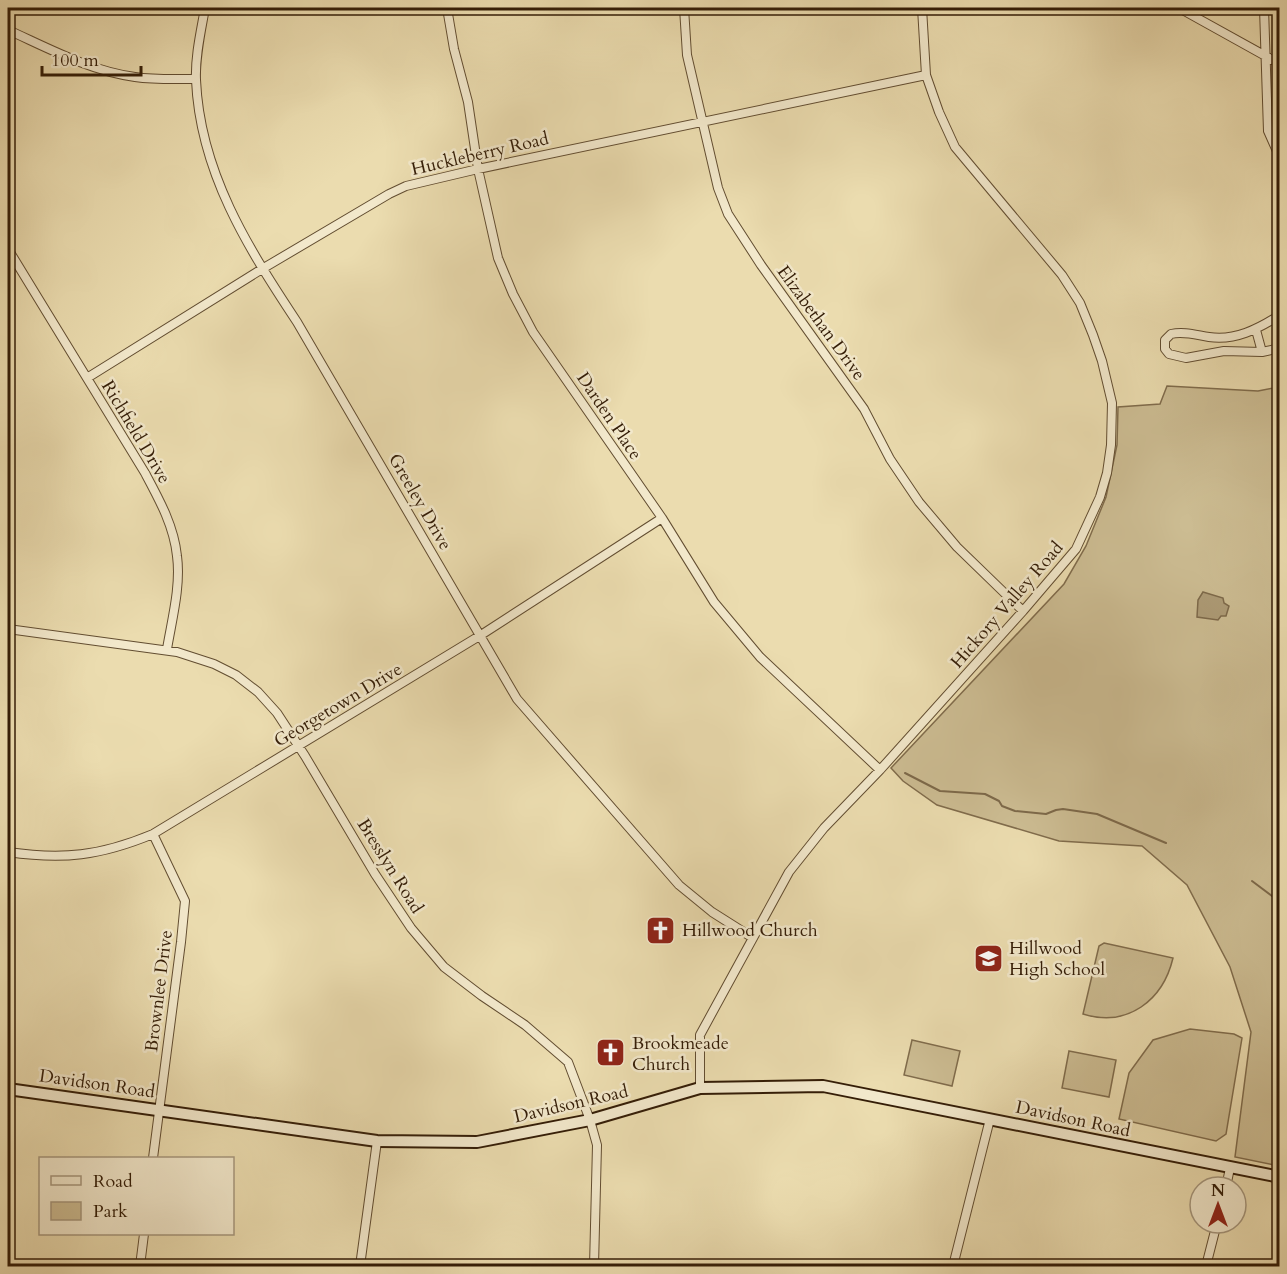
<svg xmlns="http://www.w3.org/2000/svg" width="1287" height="1274" viewBox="0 0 1287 1274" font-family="Cardo,serif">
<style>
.green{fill:#ccbc92;stroke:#806c4c;stroke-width:1.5}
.water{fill:#ad9b76;stroke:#7d694a;stroke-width:1.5}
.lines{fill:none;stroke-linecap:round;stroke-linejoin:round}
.stream{stroke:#7d694a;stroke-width:2}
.street-casing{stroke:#624d31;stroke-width:10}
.secondary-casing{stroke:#341d07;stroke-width:14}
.street{stroke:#f2e8cb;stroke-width:8}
.secondary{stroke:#f2e8cb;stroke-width:10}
.labels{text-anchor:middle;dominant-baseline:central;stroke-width:5;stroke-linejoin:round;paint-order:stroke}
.street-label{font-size:18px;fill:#341d07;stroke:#f2e8cb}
.poi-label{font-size:18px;fill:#341d07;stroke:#f2e8cb;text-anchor:start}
</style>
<rect width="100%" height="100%" fill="#ebdcaf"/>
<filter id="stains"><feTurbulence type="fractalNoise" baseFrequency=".00333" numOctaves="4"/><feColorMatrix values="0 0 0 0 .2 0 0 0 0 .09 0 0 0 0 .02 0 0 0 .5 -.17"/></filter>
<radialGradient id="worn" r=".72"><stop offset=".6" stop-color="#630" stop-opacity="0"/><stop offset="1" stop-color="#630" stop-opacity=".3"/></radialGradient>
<path class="green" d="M1167 386 1258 391 1279 387V1166L1235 1157 1251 1032 1230 967 1187 885 1142 846 1059 841 937 805 903 781 891 768 1064 584 1086 546 1106 497 1117 445 1118 407 1160 404Z
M1104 943 1173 958C1163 1000 1128 1028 1083 1014L1099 946Z
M1190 1029 1234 1034 1242 1038 1226 1134 1216 1141 1119 1119 1129 1073 1153 1040Z
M912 1040 960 1051 952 1086 904 1075Z
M1069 1051 1116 1060 1109 1097 1062 1088Z"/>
<path class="water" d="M1203 592 1223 598 1224 603 1229 606 1226 616H1221L1218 620 1197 617 1198 600Z"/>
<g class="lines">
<path class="stream" d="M905 773 940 791 985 794 999 801 1002 806 1015 811 1046 814 1056 810 1063 809 1097 814 1166 843
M1252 881 1280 902"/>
<defs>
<path id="street" d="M205 8C201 31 195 56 196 80 200 172 248 248 297 322L517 699 679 885 712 912 753 938
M447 8 454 49 468 102 478 169 498 258 513 294 533 332 662 518 714 602 760 657 880 770
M684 8 687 55 718 188 728 214 761 265 864 409 890 459 919 502 957 547 1023 611
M1179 8 1280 64
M1264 8 1268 131 1280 158
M8 30C48 48 90 71 135 77 155 80 176 79 196 79
M8 249 145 473C159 499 174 526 177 556 181 586 172 619 167 649
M1280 315C1258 329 1235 341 1209 337 1196 335 1184 331 1171 334L1165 340V349L1169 354 1186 358 1224 351 1262 352 1280 348
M1256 330 1262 352
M87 378 262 269 389 194 406 186 478 169 926 75
M8 629 177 652 214 664 236 675 258 692 277 713 305 756 375 874 411 928 444 967 482 996 525 1025 568 1062 590 1120 597 1145 594 1266
M8 852C63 860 100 856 153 834L481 635 662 518
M700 1088V1035L789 872 824 828 880 770 1023 611 1076 549 1100 497 1107 473 1111 445 1112 403 1102 361 1093 335 1080 303 1062 275 955 147 939 112 926 75 922 8
M153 1158 181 942 185 901 153 834
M1226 1187 1230 1168
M140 1266 144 1234
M360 1266 377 1141
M953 1266 990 1119
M1206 1266 1217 1223"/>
<path id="secondary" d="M8 1089 377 1141 477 1142 590 1120 700 1088 823 1086 1280 1177"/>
</defs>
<use href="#street" class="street-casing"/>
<use href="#secondary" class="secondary-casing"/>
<use href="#street" class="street"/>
<use href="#secondary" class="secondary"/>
</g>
<defs>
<symbol id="church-square" viewBox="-11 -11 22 22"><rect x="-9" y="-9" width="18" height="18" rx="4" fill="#8f2418" stroke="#f2e8cb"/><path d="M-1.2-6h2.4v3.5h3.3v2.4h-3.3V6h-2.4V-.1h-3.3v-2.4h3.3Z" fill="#fff"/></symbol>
<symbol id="school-square" viewBox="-11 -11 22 22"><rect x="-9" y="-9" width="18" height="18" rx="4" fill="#8f2418" stroke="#f2e8cb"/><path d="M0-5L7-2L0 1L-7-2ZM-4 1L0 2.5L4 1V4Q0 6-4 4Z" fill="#fff"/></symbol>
</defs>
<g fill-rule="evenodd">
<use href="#church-square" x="644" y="914" width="33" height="33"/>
<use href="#school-square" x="972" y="942" width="33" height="33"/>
<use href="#church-square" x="594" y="1036" width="33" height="33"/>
</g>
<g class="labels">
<g class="street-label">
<text transform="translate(480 154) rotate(-13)">Huckleberry Road</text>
<text transform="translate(821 323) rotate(54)">Elizabethan Drive</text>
<text transform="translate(609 416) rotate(56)">Darden Place</text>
<text transform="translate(136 432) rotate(59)">Richfield Drive</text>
<text transform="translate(420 502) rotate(60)">Greeley Drive</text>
<text transform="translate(1007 605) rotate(-49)">Hickory Valley Road</text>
<text transform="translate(338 705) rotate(-31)">Georgetown Drive</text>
<text transform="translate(390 866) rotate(58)">Bresslyn Road</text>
<text transform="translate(159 991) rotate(-83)">Brownlee Drive</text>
<text transform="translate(97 1084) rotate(8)">Davidson Road</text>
<text transform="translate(571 1104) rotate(-13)">Davidson Road</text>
<text transform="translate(1073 1119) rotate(12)">Davidson Road</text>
</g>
<g class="poi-label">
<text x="682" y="930">Hillwood Church</text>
<text x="1009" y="948">Hillwood<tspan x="1009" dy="21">High School</tspan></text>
<text x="632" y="1043">Brookmeade<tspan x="632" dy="21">Church</tspan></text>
</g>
</g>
<rect width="1287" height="1274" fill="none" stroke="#ebdcaf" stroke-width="30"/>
<rect x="9" y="9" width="1269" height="1256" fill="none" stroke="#341d07" stroke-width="3"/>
<rect x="15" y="15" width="1257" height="1244" fill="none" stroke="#341d07" stroke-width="1.5"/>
<rect x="39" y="1157" width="195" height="78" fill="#f2e8cb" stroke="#a6977d" stroke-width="1.5"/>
<rect x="51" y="1176" width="30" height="9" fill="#f2e8cb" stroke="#a6977d" stroke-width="1.5"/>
<text x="93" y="1187" font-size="18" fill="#341d07">Road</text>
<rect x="51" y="1202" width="30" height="18" fill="#ccbc92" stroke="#a6977d" stroke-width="1.5"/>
<text x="93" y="1217" font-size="18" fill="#341d07">Park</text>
<g transform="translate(1218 1205)"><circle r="28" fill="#f2e8cb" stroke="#a6977d" stroke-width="1.5"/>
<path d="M0-4.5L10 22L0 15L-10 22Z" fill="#8f2418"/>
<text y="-9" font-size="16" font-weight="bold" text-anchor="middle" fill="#341d07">N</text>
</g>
<path d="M42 66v9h99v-9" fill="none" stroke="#341d07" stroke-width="3"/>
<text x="51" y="66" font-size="18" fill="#341d07" stroke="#f2e8cb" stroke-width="4.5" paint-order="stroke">100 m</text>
<rect width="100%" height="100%" filter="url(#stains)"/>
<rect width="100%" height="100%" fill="url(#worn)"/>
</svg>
